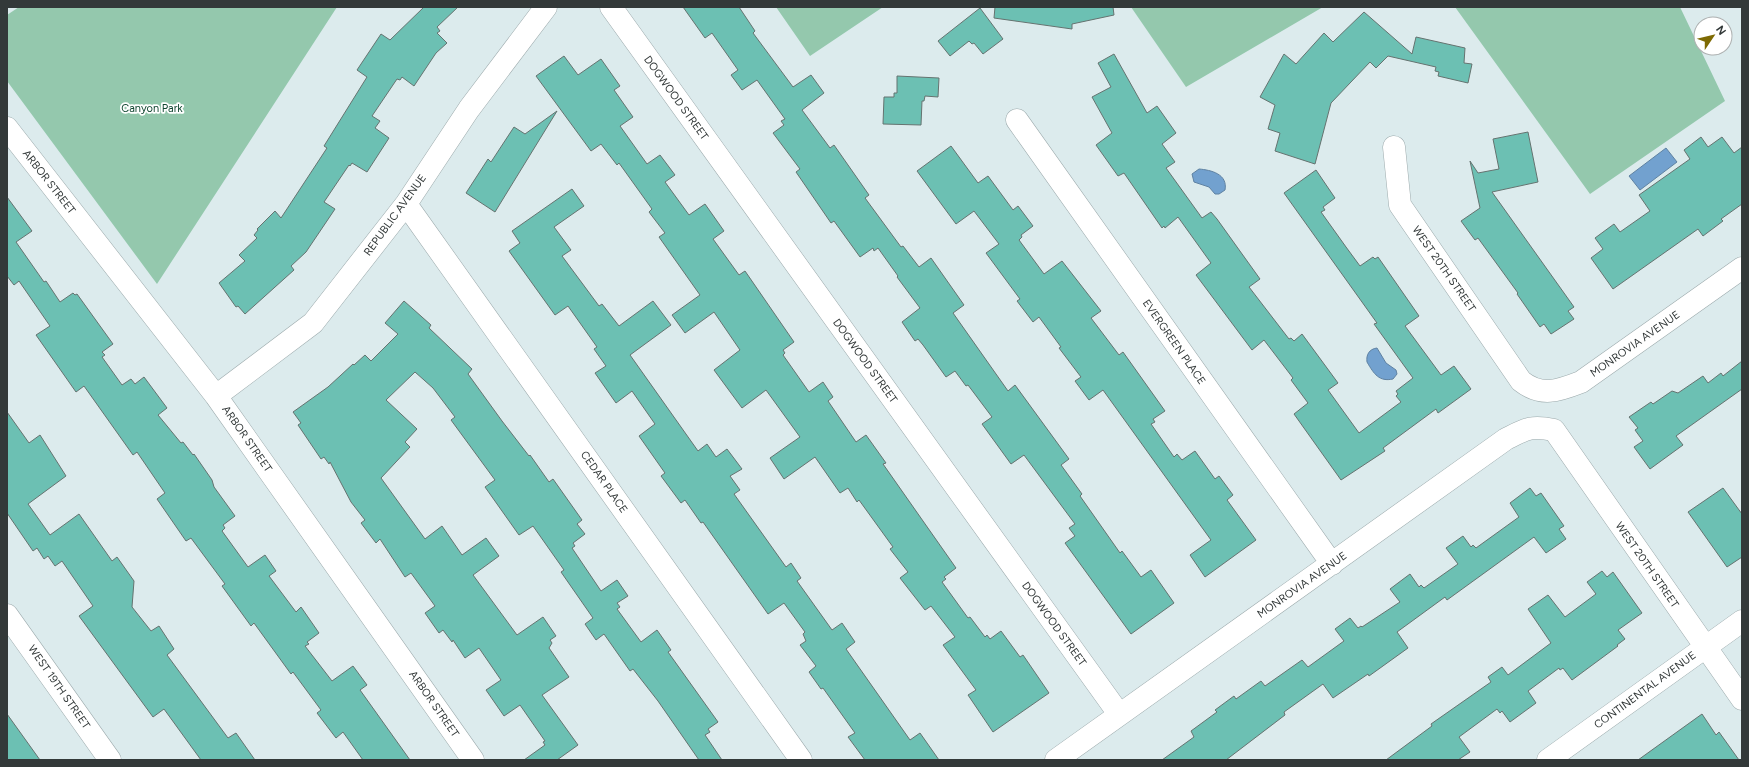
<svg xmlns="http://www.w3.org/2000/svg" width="1749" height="767" viewBox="0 0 1749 767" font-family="Figtree,sans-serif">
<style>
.green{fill:#94c8ad}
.water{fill:#72a1cf;stroke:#5f82a2}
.building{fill:#6cc0b3;stroke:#657370}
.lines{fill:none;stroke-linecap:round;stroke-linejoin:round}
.minor-casing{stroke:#9caaac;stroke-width:23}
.tertiary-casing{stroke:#9caaac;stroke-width:23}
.minor{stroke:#fff;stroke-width:22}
.tertiary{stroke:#fff;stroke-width:22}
.labels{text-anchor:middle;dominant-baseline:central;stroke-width:3.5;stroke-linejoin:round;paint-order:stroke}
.street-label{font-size:11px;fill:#333939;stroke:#fff}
.park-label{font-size:11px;fill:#114731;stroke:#fff}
</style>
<rect width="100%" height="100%" fill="#dcebed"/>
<path class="green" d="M19 7H337L157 284 7 81V15Z
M776 7H883L810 56Z
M1131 7H1323L1186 87Z
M1455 7H1680L1725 101 1590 194Z"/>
<path class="water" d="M1666 148 1677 162 1640 190 1629 176Z
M1199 169C1211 170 1228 174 1225 190L1219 194H1215L1209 187 1194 182 1192 174Z
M1377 348 1386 363 1396 370 1397 374 1393 379C1379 382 1374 374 1367 362 1366 355 1369 349 1377 348Z"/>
<path class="building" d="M424 7H458L437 27 440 31 437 33 447 43 436 53 414 86 402 77 400 80 397 79 372 116 380 121 375 128 389 138 367 172 352 163 350 166 349 165 324 202 335 209 306 252 291 266 294 270 245 314 238 306 236 307 219 283 245 261 239 255 257 238 254 235 258 230 257 229 275 211 281 218 327 148 324 146 367 77 357 70 381 34 390 40Z
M683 7H739L755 31 753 33 793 87 811 75 824 93 802 110 830 148 834 145 869 195 865 198 901 247 903 246 919 267 931 258 964 305 953 313 1008 391 1015 385 1069 459 1061 465 1082 494 1080 496 1120 553 1122 551 1141 577 1151 570 1174 603 1131 634 1065 543 1075 536 1069 528 1075 524 1024 455 1011 464 982 424 992 417 968 385 966 386 955 371 946 377 923 345 918 339 915 341 902 322 920 308 897 277 898 276 878 248 874 251 873 248 860 257 834 221 831 223 796 172 800 169 773 133 784 125 781 121 785 119 757 80 742 90 731 75 738 70 712 33 705 38Z
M995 7H1113L1114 15 1072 24V29L994 18Z
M980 8 1003 39 983 54 974 43 972 44 969 41 950 56 938 41Z
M1364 12 1412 54 1416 37 1465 48 1464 63 1472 64 1468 83 1438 76 1439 72 1435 71 1436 67 1388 56 1376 68 1370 62 1331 103 1315 164 1275 151 1280 133 1268 129 1275 105 1260 97 1284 54 1296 64 1324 33 1333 42Z
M1114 54 1147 113 1157 106 1176 133 1162 144 1175 162 1166 168 1202 218 1211 212 1217 219 1260 279 1249 287 1289 339 1291 338 1294 341 1302 334 1338 383 1328 390 1359 433 1401 402 1396 396 1398 394 1396 391 1413 378 1374 324 1377 323 1284 193 1316 170 1335 198 1323 207 1325 210 1321 212 1346 247 1360 266 1373 257 1375 259 1378 257 1419 316 1405 326 1441 375 1454 366 1471 389 1438 413 1436 409 1383 448 1385 451 1341 480 1294 414 1308 403 1291 380 1293 378 1264 340 1252 350 1196 275 1211 263 1178 217 1165 228 1164 226 1162 228 1124 173 1118 176 1096 145 1112 133 1092 97 1111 87 1098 63Z
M564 56 578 75 601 59 620 86 614 90 633 117 620 126 647 164 660 155 675 175 665 182 689 215 705 204 724 231 713 239 739 275 745 271 794 342 783 350 785 353 783 355 809 392 823 382 833 397 828 401 856 442 866 435 886 463 883 464 956 568 944 577 946 579 942 582 968 618 970 617 985 637 987 635 990 639 1001 631 1020 657 1023 655 1049 693 993 732 968 695 976 690 943 645 955 637 931 606 925 610 900 578 908 572 890 549 893 547 859 500 857 502 848 488 840 493 815 457 784 479 770 458 800 437 766 390 742 408 714 370 740 350 714 312 685 333 672 315 700 295 659 237 665 233 649 212 652 209 619 163 617 165 601 144 591 151 536 76Z
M897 76 939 78 938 97 925 96 924 101H922L921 125 883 124 884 97H894V93H897Z
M557 111 495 212 466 193 488 159 491 162 514 127 525 134Z
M1528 132 1538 182 1492 192 1574 307 1568 311 1574 319 1551 334 1544 324 1540 327 1517 294 1518 293 1478 238 1475 240 1461 221 1480 208 1470 161 1478 173 1499 169 1493 139Z
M1701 137 1708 147 1722 137 1734 153 1742 147V204L1721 219 1723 221 1703 236 1698 229 1613 289 1591 258 1603 249 1595 238 1614 224 1620 232 1650 211 1639 195 1690 159 1684 150Z
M951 146 978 183 988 176 1013 210 1018 206 1033 226 1021 235 1022 237 1019 240 1044 274 1062 261 1101 311 1091 318 1119 355 1123 352 1165 411 1153 419 1155 422 1151 424 1174 457 1177 454 1182 460 1195 451 1215 479 1219 476 1233 495 1227 500 1256 540 1205 577 1190 555 1211 540 1103 390 1089 400 1075 381 1081 377 1059 348 1061 347 1039 317 1033 322 1017 301 1020 299 986 253 999 244 974 211 956 224 917 171Z
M572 189 584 206 554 227 571 250 562 256 599 306 602 304 619 326 653 301 671 325 630 355 698 451 707 444 716 457 727 449 742 469 730 476 740 490 734 494 786 567 791 563 801 578 797 581 832 630 842 623 855 642 846 649 910 740 920 733 939 760H865L848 737 855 733 823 688 821 689 809 672 816 666 800 645 806 641 803 634 805 632 784 603 768 614 703 522 701 523 685 500 681 503 661 476 665 473 639 436 655 424 632 391 616 403 595 373 606 366 594 349 597 347 568 306 555 315 509 251 520 243 512 231Z
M7 197 32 231 16 242 44 282 46 281 60 302 73 293 75 295 77 294 113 344 102 352 105 355 102 357 122 385 131 379 135 384 144 377 167 408 158 415 181 443 183 442 193 455 194 454 212 480 214 487 235 516 223 525 225 528 222 531 248 567 265 555 276 571 269 576 296 612 301 607 319 633 307 642 309 644 305 646 332 681 353 666 367 685 360 690 410 760H363L343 732 336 738 317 713 321 710 293 672 291 674 254 623 251 626 222 586 225 584 191 538 186 541 157 499 165 493 137 452 133 455 84 386 76 392 36 335 50 326 19 281 14 285 7 276Z
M404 301 431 325 429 328 472 369 468 374 502 421 529 456 530 455 549 482 553 479 582 520 577 524 585 534 573 543 575 546 572 548 601 591 617 580 628 596 617 603 620 607 617 609 641 642 657 630 671 650 668 652 718 722 708 729 710 732 705 735 722 760H699L658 701 633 669 630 671 604 634 596 640 585 624 593 618 561 572 564 570 533 526 519 535 485 487 495 480 451 420 455 417 433 388 415 372 386 400 417 429 405 442 410 447 381 478 425 539 442 526 462 555 486 538 499 556 473 575 517 635 543 617 556 636 550 640 552 643 549 648 569 677 542 695 578 745 557 760H524L545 745 543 742 545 741 520 705 504 716 486 690 501 680 479 648 465 658 453 640 452 642 443 630 439 633 425 613 435 606 411 573 405 577 380 539 376 543 361 523 365 520 351 502 330 462 329 464 324 457 321 459 298 425 301 423 293 412 328 387 353 364 354 365 365 355 371 361 398 334 385 323Z
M1742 361V389L1676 436 1683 445 1650 469 1634 447 1643 441 1635 430 1638 428 1629 417 1651 402 1653 404 1672 391 1678 393 1703 376 1708 383 1721 373 1723 376Z
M7 412 29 443 40 435 66 476 28 504 50 535 79 514 112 561 117 557 134 581 132 607 151 631 159 626 174 649 167 655 228 738 236 733 255 760H201L164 709 153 717 79 616 93 606 62 561 55 566 48 556 44 559 37 548 33 551 7 513Z
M1530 488 1536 496 1541 493 1564 526 1559 529 1566 539 1546 553 1534 537 1447 600 1445 597 1397 632 1408 648 1369 676 1368 674 1333 698 1323 684 1284 712 1285 715 1226 760H1162L1194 737 1191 731 1217 712 1215 710 1234 696 1236 699 1261 681 1265 686 1302 660 1308 667 1344 641 1335 629 1350 618 1358 628 1361 626 1362 627 1400 602 1390 589 1410 574 1419 587 1421 585 1424 588 1458 564 1446 548 1463 536 1471 547 1473 545 1476 548 1519 517 1510 503Z
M1723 488 1742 514V557L1727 567 1688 512Z
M1602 571 1607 577 1613 572 1642 613 1618 630 1625 639 1617 645 1618 646 1572 680 1563 668 1560 670 1559 668 1528 691 1536 703 1510 722 1502 711 1500 713 1497 709 1459 737 1470 752 1458 760H1386L1432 726 1431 724 1491 682 1488 677 1502 667 1508 675 1551 643 1528 609 1548 595 1565 617 1596 594 1587 582Z
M7 714 40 760H7Z
M1702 714 1716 735 1719 732 1739 760H1638Z"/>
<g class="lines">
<defs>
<path id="minor" d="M611 7 1119 714
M1017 120 1332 564
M7 128 216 396 473 760
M1394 147 1400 205 1521 381C1541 397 1558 391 1581 382L1742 268
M406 204 801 760
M216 396 313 323 406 204 469 109 546 7
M1056 760 1506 439C1526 429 1531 425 1554 430L1742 699
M1548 760 1742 621"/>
<path id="tertiary" d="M7 615 110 760"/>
</defs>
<use href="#minor" class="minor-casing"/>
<use href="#tertiary" class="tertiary-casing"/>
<use href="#minor" class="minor"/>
<use href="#tertiary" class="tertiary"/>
</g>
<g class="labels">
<g class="street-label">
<text transform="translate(676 98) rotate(54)">DOGWOOD STREET</text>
<text transform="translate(49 182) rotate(52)">ARBOR STREET</text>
<text transform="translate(395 215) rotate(-54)">REPUBLIC AVENUE</text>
<text transform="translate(1444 269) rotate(55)">WEST 20TH STREET</text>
<text transform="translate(1174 342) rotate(55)">EVERGREEN PLACE</text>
<text transform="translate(1635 344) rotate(-35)">MONROVIA AVENUE</text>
<text transform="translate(865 361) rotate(54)">DOGWOOD STREET</text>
<text transform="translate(247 439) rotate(55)">ARBOR STREET</text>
<text transform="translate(604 482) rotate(55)">CEDAR PLACE</text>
<text transform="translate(1647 565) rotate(55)">WEST 20TH STREET</text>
<text transform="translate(1302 585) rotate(-35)">MONROVIA AVENUE</text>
<text transform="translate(1054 624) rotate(54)">DOGWOOD STREET</text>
<text transform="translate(59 687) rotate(55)">WEST 19TH STREET</text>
<text transform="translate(1645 690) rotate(-36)">CONTINENTAL AVENUE</text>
<text transform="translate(434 704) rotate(55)">ARBOR STREET</text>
</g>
<g class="park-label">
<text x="152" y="108">Canyon Park</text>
</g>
</g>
<rect width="1749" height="767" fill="none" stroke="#333939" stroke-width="16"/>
<g transform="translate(1713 36) rotate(55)"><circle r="19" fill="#ffffff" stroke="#adb0b0"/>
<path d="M0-3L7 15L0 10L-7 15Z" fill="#7e6a03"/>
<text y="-6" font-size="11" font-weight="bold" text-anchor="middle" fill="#333939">N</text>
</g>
</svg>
